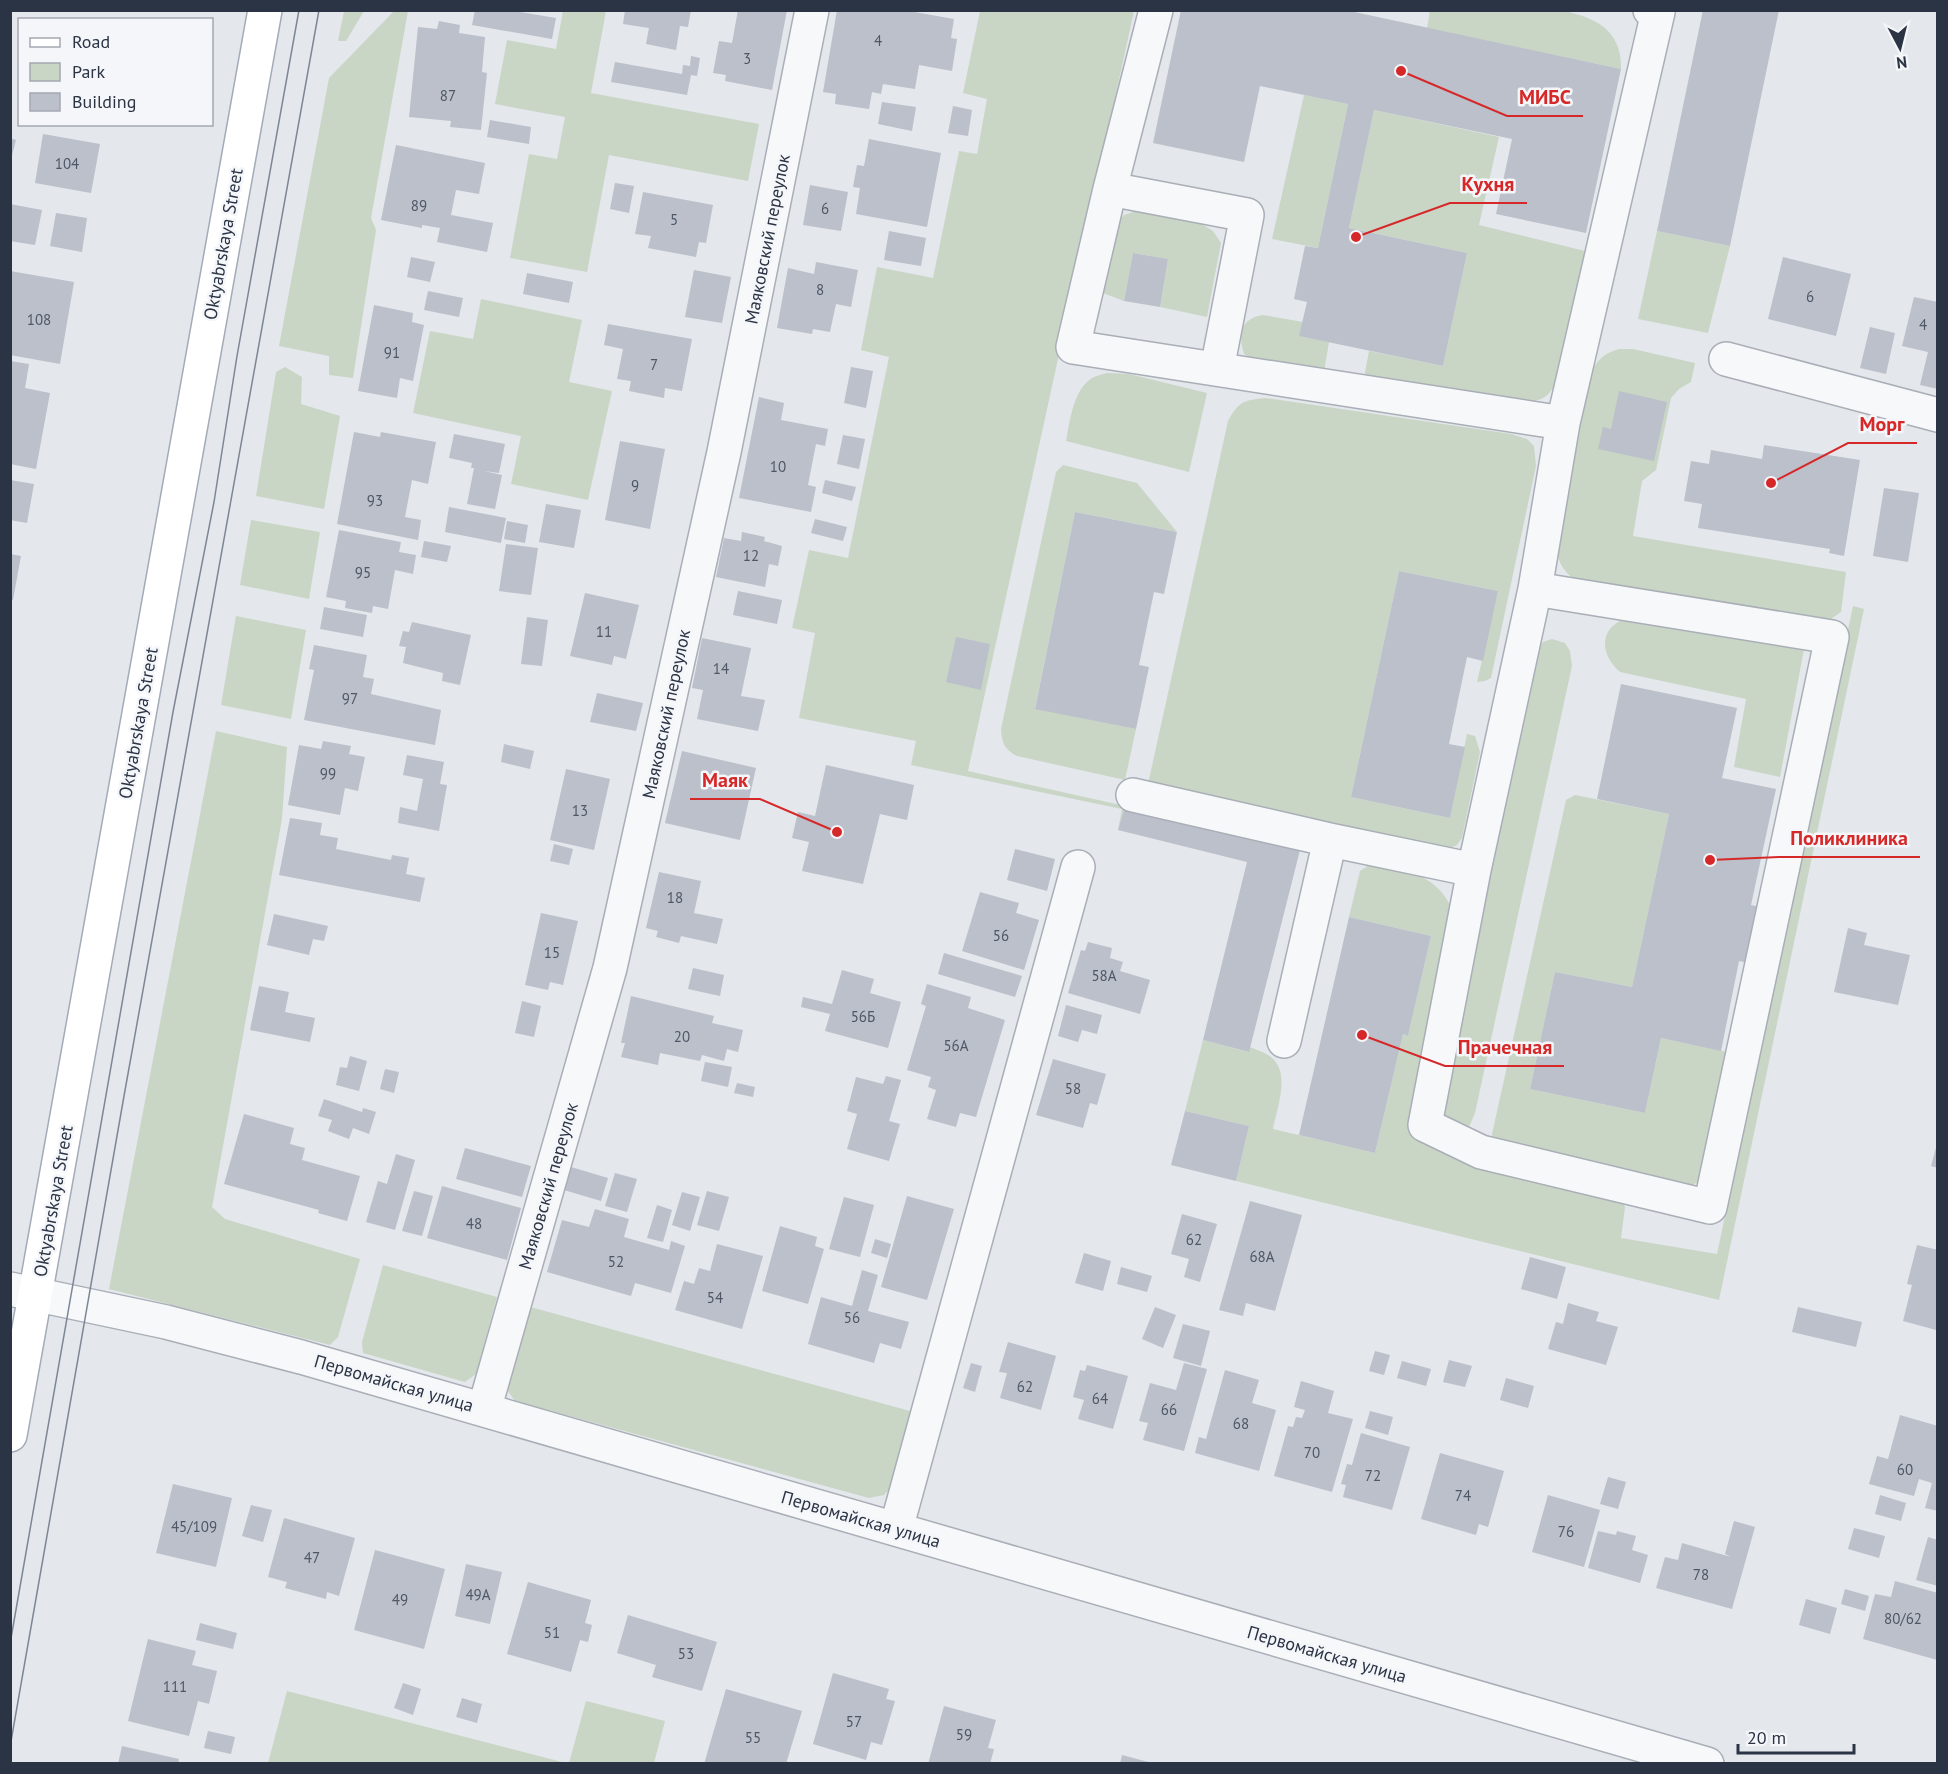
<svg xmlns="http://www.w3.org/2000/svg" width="1948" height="1774" viewBox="0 0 1948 1774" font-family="'PT Sans',sans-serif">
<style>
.green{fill:#c9d6c5}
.building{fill:#bbc0ca}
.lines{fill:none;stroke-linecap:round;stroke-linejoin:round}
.minor-casing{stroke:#a9aeb7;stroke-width:36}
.major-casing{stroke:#a3abb8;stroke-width:36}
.minor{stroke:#f7f8fa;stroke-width:33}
.major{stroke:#fff;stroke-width:33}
.tram{stroke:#7d8696;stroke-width:1.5}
.labels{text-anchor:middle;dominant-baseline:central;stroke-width:5;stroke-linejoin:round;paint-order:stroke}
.number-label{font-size:15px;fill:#4f5766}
.street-label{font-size:18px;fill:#2b3445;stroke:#f4f6f9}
.leader{fill:none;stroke:#d62828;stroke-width:2}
.callout-dot{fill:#d62828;stroke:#f4f6f9;stroke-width:2}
.callout-label{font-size:20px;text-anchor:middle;font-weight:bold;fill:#d62828;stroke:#f4f6f9;stroke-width:5;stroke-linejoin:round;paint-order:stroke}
</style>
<rect width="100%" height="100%" fill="#e4e7ec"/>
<path class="green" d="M344 11H364L346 41H338Z
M394 11H408L371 218 376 230 353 378 329 375V356L279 346 329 78Z
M563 11H606L591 93 759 124 748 181 609 155 587 272 510 258 529 154 557 159 565 117 495 104 507 40 556 49Z
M980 11H1134L968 771 1125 806 1118 830 1122 809 911 765 916 741 799 718 815 633 792 628 809 550 848 558 889 357 861 350 877 267 933 278 959 151 977 154 987 99 963 93Z
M1430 11H1564C1597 18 1622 31 1621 69L1427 28Z
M1304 95 1348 104 1318 248 1272 239Z
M1374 110 1499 137 1479 225 1585 251 1555 384C1547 400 1540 400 1523 403L1364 378 1369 351 1443 366 1467 253 1349 228Z
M1142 209 1200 223 1213 231 1221 243 1207 317 1160 307 1168 259 1133 253 1124 301 1103 293 1101 288 1112 228 1124 215Z
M1657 231 1730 246 1708 333 1638 319Z
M481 299 582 320 569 382 612 391 588 500 511 484 521 436 413 413 430 331 473 339Z
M1263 315 1303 322 1300 336 1329 342 1324 372 1254 361 1244 354C1238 334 1240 319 1263 315Z
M1619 349H1633L1695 363 1691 382 1679 389 1671 398 1656 470 1642 481 1633 536 1846 572 1841 612 1825 623 1580 584C1561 570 1557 562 1556 538L1590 374C1597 360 1604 353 1619 349Z
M285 367 302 377 301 404 340 416 324 509 256 496 276 372Z
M1107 373 1129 374 1207 393 1189 472 1066 441C1070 421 1073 390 1092 378 1096 376 1102 374 1107 373Z
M1266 398 1511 434 1527 439 1534 446 1536 466 1491 678 1485 681 1477 682 1498 591 1399 571 1351 797 1450 818 1467 734 1475 736 1480 752 1462 838 1457 845 1444 851 1148 784 1228 421C1239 401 1244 400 1266 398Z
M1063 465 1137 483 1177 532 1075 512 1035 708 1136 729 1125 780 1017 756C1004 749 1002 743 1001 729L1056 472Z
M251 520 320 532 309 599 240 585Z
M1853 606 1864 609 1719 1300 1236 1181 1249 1126 1185 1111 1203 1040 1248 1052 1250 1047C1257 1050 1266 1053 1271 1057 1291 1073 1277 1108 1273 1129L1375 1153 1403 1034 1408 1036 1431 936 1349 917 1360 871 1369 865C1404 870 1434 872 1451 907L1410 1127 1622 1200 1625 1207 1621 1238 1717 1254Z
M236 616 306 630 291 719 221 705Z
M1627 618 1804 649 1780 777 1734 767 1746 699 1620 672C1599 654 1599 627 1627 618Z
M1552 639 1565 643 1570 651 1572 666 1475 1113 1470 1125 1462 1130 1441 1116 1440 1108 1537 650 1543 642Z
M216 731 287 747 282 819 212 1207 225 1219 360 1259 338 1337 330 1345 109 1289Z
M1575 795 1669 814 1632 987 1555 972 1530 1089 1645 1113 1661 1038 1732 1053 1706 1170 1698 1182 1687 1188 1494 1143 1492 1134 1566 800Z
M383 1265 497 1297 476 1374 465 1382 363 1353 362 1342Z
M523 1305 910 1411 891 1487 884 1495 869 1498 515 1401 506 1388Z
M287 1691 566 1763H268Z
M586 1701 665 1721 654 1763H569Z"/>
<path class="building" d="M475 10H508L556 18 552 39 472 25Z
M625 10H691L688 27 680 26 676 50 646 44 649 28 623 24Z
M738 10H787L772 90 725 81 726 75 713 73 719 41 732 43Z
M837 10H903L954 19 951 38 957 39 952 71 919 65 915 89 883 84 881 94 872 92 869 109 835 104 836 94 823 92Z
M1181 10H1345L1621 69 1586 233 1496 214 1512 139 1374 110 1349 228 1467 253 1443 366 1299 336 1307 302 1294 299 1305 246 1318 248 1348 104 1260 86 1244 162 1153 143Z
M1703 10H1779L1730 246 1657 231Z
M439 21 460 25 459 33 485 37 482 72 487 73 481 130 450 127 451 121 409 117 418 27 437 29Z
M691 56 700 58 697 76 691 75 687 95 611 82 615 62 682 74 683 65 690 66Z
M882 102 916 107 912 131 878 124Z
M953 106 972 110 968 136 948 133Z
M490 120 531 127 529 144 487 137Z
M43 134 100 144 91 193 35 183Z
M10 138 16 140 11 159H10Z
M869 139 941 153 927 227 856 214 860 188 853 187 857 165 864 166Z
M396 145 485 163 479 194 456 190 451 215 493 223 487 252 437 242 440 228 422 225V228L381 220Z
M615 183 634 186 629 213 610 209Z
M810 185 848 192 841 231 803 225Z
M643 192 713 205 706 243 699 242 696 257 648 248 651 236 635 234Z
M10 204 42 210 35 245 10 241Z
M56 213 87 218 82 252 50 246Z
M889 231 926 238 921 266 884 260Z
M1133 253 1168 259 1160 307 1124 301Z
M411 257 435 262 430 282 407 277Z
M1783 257 1851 274 1836 336 1768 319Z
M816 262 858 270 851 307 836 304 830 332 813 329 812 334 777 328 788 268 814 274Z
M694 270 731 277 722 323 685 317Z
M10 271 74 282 60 364 10 355Z
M527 273 573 282 569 303 523 294Z
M428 291 463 298 459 317 424 310Z
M1914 297 1938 302V389L1920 385 1928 352 1902 346Z
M374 305 413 313 412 322 424 325 413 381 400 378 397 398 358 391Z
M608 324 692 339 682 391 665 388 664 398 629 391 631 381 617 379 623 349 604 345Z
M1870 327 1895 333 1886 374 1860 368Z
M10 361 29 364 25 388 50 393 36 469 10 464Z
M851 367 873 371 866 408 844 403Z
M1619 391 1667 402 1654 461 1598 449 1603 427 1611 429Z
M759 397 784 403 781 420 828 429 825 446 816 444 808 485 816 487 811 512 739 498Z
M354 432 380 437 381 432 436 442 428 484 412 480 405 517 421 520 418 540 337 524Z
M454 434 505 444 499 473 484 471 502 475 495 509 467 504 474 468H471L472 463 449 458Z
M843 435 865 439 859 469 837 464Z
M620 441 665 449 650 529 605 520Z
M1764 445 1860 460 1844 556 1829 553 1830 549 1698 528 1702 504 1684 501 1691 461 1709 464 1711 450 1762 459Z
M10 480 34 484 27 523 10 520Z
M825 480 856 487 852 501 822 493Z
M1884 488 1919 493 1908 562 1873 556Z
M546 504 581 510 574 548 539 542Z
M449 507 506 518 501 543 445 532Z
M1075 512 1177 532 1164 594 1154 592 1139 665 1149 667 1136 729 1035 709Z
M815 519 847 527 843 541 811 533Z
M507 521 528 525 525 543 504 539Z
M339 530 401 542 399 552 416 555 413 574 395 570 388 609 373 606 372 613 345 608 346 601 326 597Z
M742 532 765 537 764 541 782 546 778 566 769 564 765 587 716 577 724 538 741 541Z
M424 541 451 546 447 562 421 557Z
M506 544 538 548 531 595 499 591Z
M10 554 21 556 13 600 10 599Z
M1399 571 1498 591 1483 661 1467 657 1449 744 1465 747 1450 818 1351 797Z
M738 591 782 600 777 624 733 615Z
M585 593 639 605 626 659 614 656 612 665 570 656Z
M324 607 367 615 363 637 320 629Z
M527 617 548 620 542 666 521 664Z
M412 622 471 635 460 685 442 681 443 673 403 663 406 647 399 646 403 631 409 632Z
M956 637 990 644 981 690 946 682Z
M702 638 751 648 741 696 765 700 758 731 697 719 703 690 692 688Z
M314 645 367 655 363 677 374 679 371 694 441 710 435 745 304 720 314 670 309 669Z
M1621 684 1737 708 1722 778 1776 789 1751 905 1760 907 1748 963 1739 961 1721 1051 1661 1038 1645 1113 1530 1089 1555 972 1632 987 1669 814 1597 799Z
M597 693 643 703 636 731 590 722Z
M323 741 351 746 349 754 365 757 358 791 345 788 340 815 288 805 299 745 321 749Z
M504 744 534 751 530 769 501 762Z
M682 751 756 768 740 840 665 823Z
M407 755 444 762 440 784 447 785 439 831 398 823 400 807 417 811 423 779 403 775Z
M826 765 914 785 907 820 880 814 863 884 802 871 809 842 792 838 798 812 815 816Z
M566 769 610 779 594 850 550 840Z
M1125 806 1300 850 1249 1052 1203 1040 1247 862 1118 830Z
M290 818 322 823 320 835 338 838 336 849 391 860 392 855 409 858 406 874 425 878 420 902 279 875Z
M554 844 573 849 569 865 550 861Z
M1015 849 1055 859 1047 891 1007 880Z
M659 872 701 881 694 913 723 919 717 944 681 936 679 943 656 937 658 931 646 928Z
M980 892 1019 903 1016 913 1039 920 1024 970 962 951Z
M541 913 578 921 563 985 550 982 548 990 525 985Z
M274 914 328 926 324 941 313 939 309 955 267 945Z
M1349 917 1431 936 1408 1036 1403 1034 1375 1153 1299 1135Z
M1848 928 1867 933 1864 945 1910 955 1898 1005 1834 992Z
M1088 942 1112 948 1110 958 1123 962 1120 971 1150 980 1140 1014 1068 993 1081 950 1085 951Z
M944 953 1022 976 1015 997 938 974Z
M693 968 724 975 720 996 688 989Z
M842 970 874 979 870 993 901 1002 888 1048 825 1031 830 1014 801 1007 803 997 832 1004Z
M927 984 971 997 968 1008 1005 1020 976 1117 960 1113 956 1127 927 1119 936 1090 928 1087 931 1077 907 1070 926 1006 921 1004Z
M259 986 289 992 285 1012 315 1018 310 1042 250 1030Z
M631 996 714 1016 712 1023 743 1030 738 1052 727 1049 724 1061 702 1055 700 1061 660 1053 658 1065 621 1057 625 1043H621Z
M522 1001 541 1006 534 1037 515 1033Z
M1066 1005 1102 1015 1097 1034 1082 1030 1078 1042 1058 1036Z
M350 1056 367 1061 359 1091 336 1085 340 1067 347 1068Z
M1053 1059 1106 1074 1097 1105 1090 1103 1083 1128 1036 1115Z
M705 1062 732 1067 728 1087 701 1081Z
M385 1069 399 1072 394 1093 380 1089Z
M886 1076 901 1080 889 1121 900 1124 889 1161 847 1149 857 1114 847 1111 856 1077 883 1084Z
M737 1083 755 1087 753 1097 734 1093Z
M324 1099 362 1112 363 1108 376 1112 369 1134 353 1128 349 1139 328 1131 332 1120 318 1116Z
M1185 1111 1249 1126 1236 1181 1171 1165Z
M244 1114 294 1128 290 1144 305 1148 302 1160 360 1176 347 1221 318 1213 319 1210 224 1184Z
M1937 1144H1938V1168L1931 1166Z
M465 1148 531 1166 522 1197 456 1179Z
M396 1154 415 1160 395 1230 366 1222 378 1181 387 1184Z
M571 1167 608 1178 601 1201 564 1190Z
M615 1173 637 1179 627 1212 605 1206Z
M442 1186 521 1208 507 1260 427 1238Z
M414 1191 433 1196 422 1236 402 1231Z
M707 1191 729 1197 719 1231 697 1225Z
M682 1192 700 1197 690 1231 672 1225Z
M907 1196 954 1209 927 1300 881 1287Z
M844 1197 874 1205 860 1257 829 1249Z
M1250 1201 1302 1215 1275 1311 1246 1303 1243 1316 1219 1310Z
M657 1205 672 1210 663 1242 647 1238Z
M595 1209 629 1219 624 1237 669 1250 671 1241 685 1246 671 1293 635 1283 631 1296 547 1272 562 1220 589 1227Z
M1182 1214 1217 1224 1200 1282 1184 1277 1189 1259 1171 1254Z
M780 1226 817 1237 815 1246 824 1249 808 1304 762 1291Z
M875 1239 891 1244 887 1258 871 1253Z
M717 1244 763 1256 742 1329 675 1310 684 1281 694 1284 699 1268 710 1271Z
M1917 1245 1938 1250 1936 1330 1903 1321 1912 1285 1907 1284Z
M1084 1253 1111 1261 1103 1291 1075 1283Z
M1530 1257 1566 1267 1557 1299 1521 1289Z
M1121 1267 1152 1276 1147 1292 1117 1284Z
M862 1270 878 1275 868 1311 909 1322 901 1349 880 1343 874 1363 808 1344 821 1297 852 1306Z
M1568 1303 1599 1312 1596 1321 1618 1327 1606 1365 1548 1349 1556 1322 1563 1324Z
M1155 1307 1176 1315 1163 1348 1142 1339Z
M1798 1307 1862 1322 1856 1347 1792 1332Z
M1183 1324 1210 1331 1201 1366 1173 1358Z
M1008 1342 1056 1356 1041 1410 1000 1398 1007 1373 999 1372Z
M1375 1351 1390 1355 1384 1375 1369 1371Z
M1449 1360 1472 1366 1465 1387 1443 1382Z
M1402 1361 1431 1369 1426 1386 1397 1378Z
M971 1363 982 1366 975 1392 963 1388Z
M1184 1363 1207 1369 1184 1451 1143 1440 1148 1423 1139 1421 1150 1383 1176 1390Z
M1087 1365 1128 1376 1113 1429 1078 1419 1084 1400 1073 1397 1080 1370 1085 1371Z
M1225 1370 1259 1380 1252 1403 1276 1410 1259 1471 1195 1453 1199 1437 1206 1439Z
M1506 1378 1534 1386 1528 1408 1500 1400Z
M1301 1381 1334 1391 1328 1413 1353 1419 1332 1492 1274 1476 1288 1426 1293 1427 1296 1417 1302 1418 1305 1410 1294 1407Z
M1370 1411 1393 1417 1388 1435 1365 1428Z
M1900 1415 1938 1426V1511L1925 1508 1932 1483 1919 1479 1914 1496 1869 1484 1877 1456 1888 1459Z
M1361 1433 1410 1447 1392 1510 1343 1497 1346 1485 1341 1484 1347 1464 1352 1465Z
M1440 1453 1504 1471 1488 1527 1479 1524 1476 1535 1421 1519Z
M1608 1477 1626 1482 1618 1509 1600 1504Z
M173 1484 232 1498 216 1567 156 1553Z
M1548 1495 1600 1510 1584 1567 1532 1552Z
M1880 1495 1906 1503 1901 1521 1875 1514Z
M251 1505 272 1510 263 1542 242 1536Z
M284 1518 355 1538 339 1596 327 1592 326 1599 285 1588 287 1582 268 1577Z
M1734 1521 1755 1527 1732 1609 1656 1588 1665 1557 1678 1560 1682 1543 1731 1557 1725 1554Z
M1854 1528 1885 1536 1879 1558 1848 1549Z
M1598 1531 1616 1535 1617 1531 1636 1536 1632 1550 1648 1555 1640 1583 1588 1568Z
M1928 1537 1938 1540V1586L1916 1580Z
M375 1550 445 1569 424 1649 354 1630Z
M466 1564 502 1572 490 1624 455 1616Z
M1895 1581 1938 1593 1937 1660 1863 1639 1875 1594 1891 1597Z
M528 1582 591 1600 585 1623 592 1625 588 1642 580 1640 571 1672 507 1654Z
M1845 1589 1869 1596 1865 1611 1841 1604Z
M1806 1599 1837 1608 1830 1634 1799 1625Z
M628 1615 717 1642 702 1691 652 1677 656 1665 617 1653Z
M200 1623 237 1633 233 1649 196 1640Z
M148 1639 196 1651 192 1665 217 1671 209 1704 198 1701 189 1736 128 1721Z
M833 1673 889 1689 886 1699 895 1701 882 1745 871 1742 866 1760 813 1744Z
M403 1683 421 1689 413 1715 394 1708Z
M726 1689 802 1711 786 1764H704Z
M462 1698 482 1704 477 1723 456 1717Z
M944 1706 996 1720 988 1748 994 1749 990 1764H928Z
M208 1731 235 1737 231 1754 204 1748Z
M122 1746 179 1759 178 1764H118Z
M1122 1755 1152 1763V1764H1120Z"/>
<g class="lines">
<defs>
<path id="minor" d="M1156 10 1110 189 1073 347 1563 423
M1110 189 1247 215 1217 369
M1726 359 1938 415
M1535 589 1832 637 1710 1207 1481 1152 1425 1125 1474 870 1535 589 1563 423 1658 12 1650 10
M1133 795 1330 840 1474 870
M1284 1041 1330 840
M10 1289 166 1322 301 1357 1707 1764
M484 1410 610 968 724 452 812 10
M896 1529 1078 867"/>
<path id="major" d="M10 1435 265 10"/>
</defs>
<use href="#minor" class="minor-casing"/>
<use href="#major" class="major-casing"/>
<use href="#minor" class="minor"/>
<use href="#major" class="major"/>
<path class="tram" d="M10 1644 173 712 214 502 237 356 299 10
M10 1747 124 1096 319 10"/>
</g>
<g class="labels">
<g class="number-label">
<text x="878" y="40">4</text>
<text x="747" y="58">3</text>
<text x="448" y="95">87</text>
<text x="67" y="163">104</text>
<text x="419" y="205">89</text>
<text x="825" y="208">6</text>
<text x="674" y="219">5</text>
<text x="820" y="289">8</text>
<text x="1810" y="296">6</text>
<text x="39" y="319">108</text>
<text x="1923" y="324">4</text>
<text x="392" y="352">91</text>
<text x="654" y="364">7</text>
<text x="778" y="466">10</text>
<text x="635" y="485">9</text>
<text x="375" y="500">93</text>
<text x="751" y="555">12</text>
<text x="363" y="572">95</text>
<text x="604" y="631">11</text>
<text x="721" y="668">14</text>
<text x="350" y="698">97</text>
<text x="328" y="773">99</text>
<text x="580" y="810">13</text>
<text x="675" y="897">18</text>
<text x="1001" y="935">56</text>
<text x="552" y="952">15</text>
<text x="1104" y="975">58А</text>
<text x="863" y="1016">56Б</text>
<text x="682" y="1036">20</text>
<text x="956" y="1045">56А</text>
<text x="1073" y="1088">58</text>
<text x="474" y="1223">48</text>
<text x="1194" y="1239">62</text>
<text x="1262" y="1256">68А</text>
<text x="616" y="1261">52</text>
<text x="715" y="1297">54</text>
<text x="852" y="1317">56</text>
<text x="1025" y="1386">62</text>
<text x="1100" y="1398">64</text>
<text x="1169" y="1409">66</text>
<text x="1241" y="1423">68</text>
<text x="1312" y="1452">70</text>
<text x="1905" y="1469">60</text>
<text x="1373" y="1475">72</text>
<text x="1463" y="1495">74</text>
<text x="194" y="1526">45/109</text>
<text x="1566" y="1531">76</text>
<text x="312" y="1557">47</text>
<text x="1701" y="1574">78</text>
<text x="478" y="1594">49А</text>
<text x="400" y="1599">49</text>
<text x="1903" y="1618">80/62</text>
<text x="552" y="1632">51</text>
<text x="686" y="1653">53</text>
<text x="175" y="1686">111</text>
<text x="854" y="1721">57</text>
<text x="964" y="1734">59</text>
<text x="753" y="1737">55</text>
</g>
<g class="street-label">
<text transform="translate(767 239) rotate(-79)">Маяковский переулок</text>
<text transform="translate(223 244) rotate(-80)">Oktyabrskaya Street</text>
<text transform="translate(666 714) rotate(-78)">Маяковский переулок</text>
<text transform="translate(138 723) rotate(-80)">Oktyabrskaya Street</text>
<text transform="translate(548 1186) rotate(-74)">Маяковский переулок</text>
<text transform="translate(53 1201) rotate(-80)">Oktyabrskaya Street</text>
<text transform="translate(394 1383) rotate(16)">Первомайская улица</text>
<text transform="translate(861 1519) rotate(16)">Первомайская улица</text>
<text transform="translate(1327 1654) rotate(16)">Первомайская улица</text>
</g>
</g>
<path class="leader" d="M1401 71L1507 116H1583M1356 237L1450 203H1527M1771 483L1848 443H1917M837 832L760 799H690M1710 860L1779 857H1920M1362 1035L1445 1066H1564"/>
<g class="callout-dot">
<circle cx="1401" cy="71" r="6"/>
<circle cx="1356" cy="237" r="6"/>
<circle cx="1771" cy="483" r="6"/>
<circle cx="837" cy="832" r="6"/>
<circle cx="1710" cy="860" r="6"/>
<circle cx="1362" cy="1035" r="6"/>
</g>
<g class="callout-label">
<text x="1545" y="104">МИБС</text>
<text x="1488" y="191">Кухня</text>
<text x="1882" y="431">Морг</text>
<text x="725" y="787">Маяк</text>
<text x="1849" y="845">Поликлиника</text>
<text x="1505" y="1054">Прачечная</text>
</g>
<rect width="1948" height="1774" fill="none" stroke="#2b3445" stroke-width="24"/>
<rect x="18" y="18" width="195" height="108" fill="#f4f6f9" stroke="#a4a8b1" stroke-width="1.5"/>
<rect x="30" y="38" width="30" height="9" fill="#ffffff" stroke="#a4a8b1" stroke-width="1.5"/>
<text x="72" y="48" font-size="18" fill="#2b3445">Road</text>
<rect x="30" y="63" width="30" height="18" fill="#c9d6c5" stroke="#a4a8b1" stroke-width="1.5"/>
<text x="72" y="78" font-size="18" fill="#2b3445">Park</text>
<rect x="30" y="93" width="30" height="18" fill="#bbc0ca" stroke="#a4a8b1" stroke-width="1.5"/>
<text x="72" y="108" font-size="18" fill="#2b3445">Building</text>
<g transform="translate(1900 48) rotate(173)" stroke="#f4f6f9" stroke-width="4.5" paint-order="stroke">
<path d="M0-4.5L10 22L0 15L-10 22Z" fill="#2b3445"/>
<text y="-9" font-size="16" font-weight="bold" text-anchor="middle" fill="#2b3445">N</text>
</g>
<path d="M1738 1744v9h116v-9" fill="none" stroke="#2b3445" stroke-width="3"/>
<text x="1747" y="1744" font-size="18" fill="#2b3445" stroke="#f4f6f9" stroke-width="4.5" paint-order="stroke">20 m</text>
</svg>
